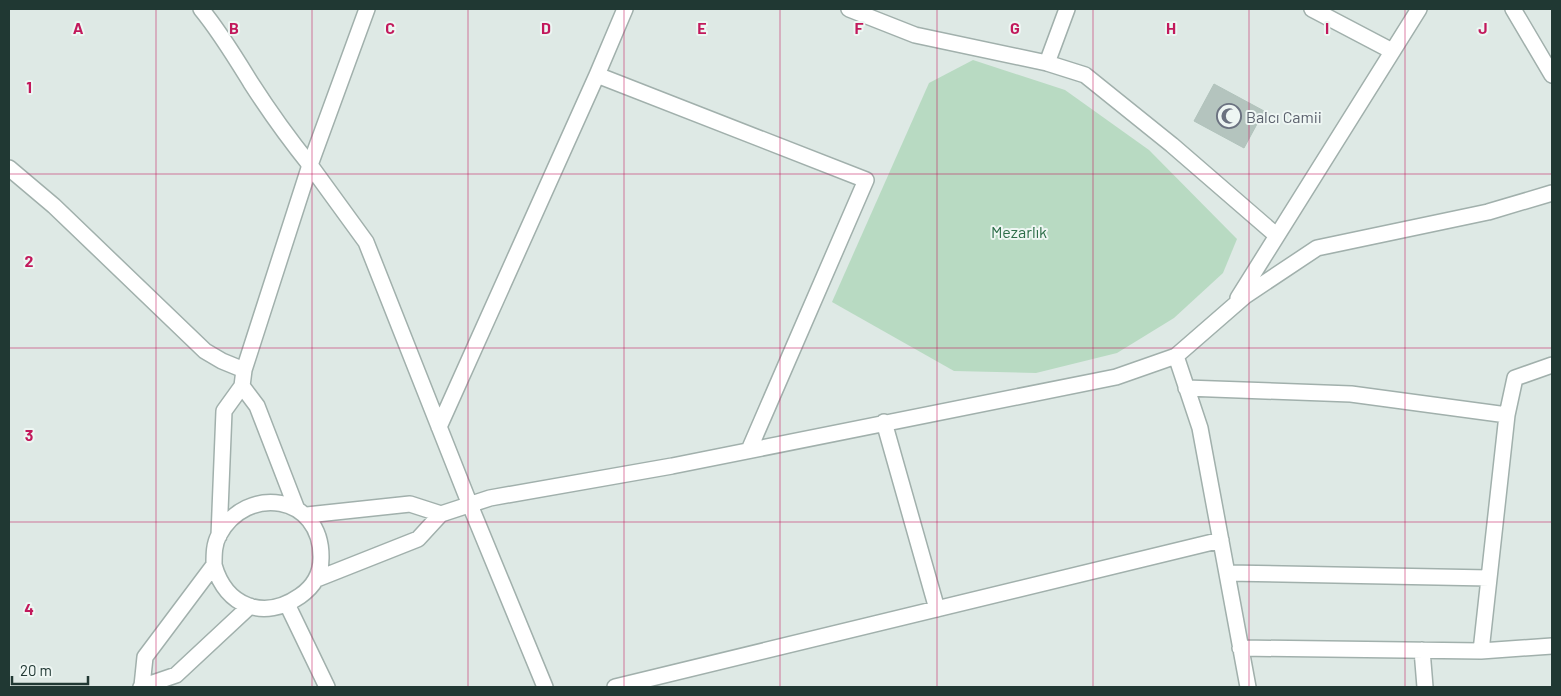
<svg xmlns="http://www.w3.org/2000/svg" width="1561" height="696" viewBox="0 0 1561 696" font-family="Barlow,sans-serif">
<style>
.green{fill:#b8dac2}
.building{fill:#b4c4be;stroke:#b1c3bc}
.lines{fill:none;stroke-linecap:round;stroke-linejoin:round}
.lane-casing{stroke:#a1b0ac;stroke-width:18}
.street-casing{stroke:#a1b0ac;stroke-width:18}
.lane{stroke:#fff;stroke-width:15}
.street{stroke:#fff;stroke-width:15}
.grid{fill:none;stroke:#c2185b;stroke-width:1;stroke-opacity:0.55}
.labels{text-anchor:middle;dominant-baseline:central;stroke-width:4;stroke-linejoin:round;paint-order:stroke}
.worship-label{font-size:16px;fill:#5b616d;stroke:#eef6f3;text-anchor:start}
.park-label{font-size:16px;fill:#2c6d48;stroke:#eef6f3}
.grid-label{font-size:16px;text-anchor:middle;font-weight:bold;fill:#c2185b;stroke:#eef6f3;stroke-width:4;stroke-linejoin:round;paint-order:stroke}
</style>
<rect width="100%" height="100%" fill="#dee9e5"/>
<path class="green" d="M973 60 1065 90 1149 150 1237 239 1223 273 1174 318 1117 353 1036 373 954 371 832 302 929 83Z"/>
<path class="building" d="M1214 84 1264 111 1244 148 1194 121Z"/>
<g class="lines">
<defs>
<path id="lane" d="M201 9C220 32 235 57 251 83 269 111 289 139 310 165"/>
<path id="street" d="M849 9 915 35 1047 63 1085 75 1172 145 1276 235
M1312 9 1392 51
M1513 9 1552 75
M1047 63 1067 9
M597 75 866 180 749 450
M310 165 366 242 470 505 545 687
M9 168 54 206 205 351 222 361 244 370
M1238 298 1419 9
M1176 356 1200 428 1248 687
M242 386 257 406 296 507
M1186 388 1351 394 1507 415 1481 651
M1507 415 1515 378 1552 365
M884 422 937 609
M439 427 597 75 625 9
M307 515 410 504 441 514
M219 536 224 411 242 386 244 370 310 165 367 9
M1227 573 1489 578
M317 579 418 539 441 514 490 498 672 466 1116 377 1176 356 1245 296 1317 248 1488 212 1552 193
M287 604 327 687
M1240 648 1481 651 1552 646
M1422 650 1425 687
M142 686 145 657 214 565C214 554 214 544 219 535 246 484 322 494 321 558 321 574 313 587 300 596 264 621 226 607 214 565
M141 687 176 675 250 606
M615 687 1221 540"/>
</defs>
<use href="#lane" class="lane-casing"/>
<use href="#street" class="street-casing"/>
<use href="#lane" class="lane"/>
<use href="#street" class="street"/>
</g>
<path class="grid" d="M156 9V687M312 9V687M468 9V687M624 9V687M780 9V687M937 9V687M1093 9V687M1249 9V687M1405 9V687M9 174H1552M9 348H1552M9 522H1552"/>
<defs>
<symbol id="mosque-ring" viewBox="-11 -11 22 22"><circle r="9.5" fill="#eef6f3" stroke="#6b7280" stroke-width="1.5"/><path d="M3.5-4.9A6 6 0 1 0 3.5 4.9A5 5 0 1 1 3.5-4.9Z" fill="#6b7280"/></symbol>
</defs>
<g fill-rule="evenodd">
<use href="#mosque-ring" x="1215" y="102" width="28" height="28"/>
</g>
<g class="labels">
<g class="worship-label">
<text x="1246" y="116">Balcı Camii</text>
</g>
<g class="park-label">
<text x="1019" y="231">Mezarlık</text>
</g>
</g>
<g class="grid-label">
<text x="78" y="34">A</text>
<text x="234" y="34">B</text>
<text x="390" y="34">C</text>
<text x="546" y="34">D</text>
<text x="702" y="34">E</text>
<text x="859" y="34">F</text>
<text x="1015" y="34">G</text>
<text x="1171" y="34">H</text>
<text x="1327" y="34">I</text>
<text x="1483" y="34">J</text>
<text x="29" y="93">1</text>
<text x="29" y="267">2</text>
<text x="29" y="441">3</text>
<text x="29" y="615">4</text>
</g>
<rect width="1561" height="696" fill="none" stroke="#203833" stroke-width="20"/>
<path d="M12 676v8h76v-8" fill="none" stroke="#203833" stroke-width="2.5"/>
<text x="20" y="676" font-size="15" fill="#203833" stroke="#eef6f3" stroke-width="4" paint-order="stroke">20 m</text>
</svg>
